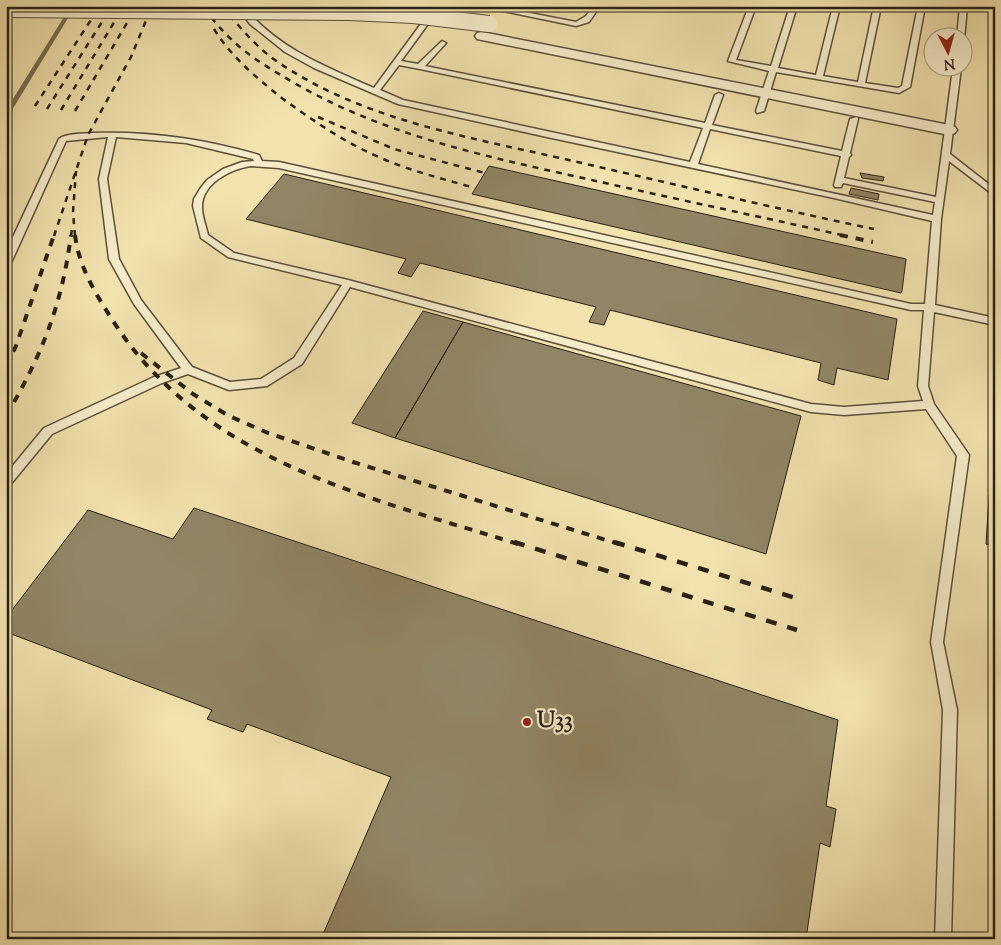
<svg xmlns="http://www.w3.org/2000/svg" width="1001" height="945" viewBox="0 0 1001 945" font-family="'Sorts Mill Goudy',serif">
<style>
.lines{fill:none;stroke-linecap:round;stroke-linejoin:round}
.stream{fill:#796d52;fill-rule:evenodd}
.building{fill:#918565;stroke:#2a2016}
.service-casing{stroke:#5c503c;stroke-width:3}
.minor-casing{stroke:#5c503c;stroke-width:3}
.service{fill:#f6ecca;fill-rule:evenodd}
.minor{fill:#f6ecca;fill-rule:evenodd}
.rail-far2{stroke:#2a2016;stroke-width:2.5;stroke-dasharray:6 6;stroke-linecap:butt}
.rail-far1{stroke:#2a2016;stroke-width:4;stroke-dasharray:8 8;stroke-linecap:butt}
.rail{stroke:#2a2016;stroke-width:4.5;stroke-dasharray:11 11;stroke-linecap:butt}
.minor-bridge-casing{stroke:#5c503c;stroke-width:18;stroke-linecap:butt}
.minor-bridge{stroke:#f6ecca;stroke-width:16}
.poi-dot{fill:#8f2418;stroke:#f6ecca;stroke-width:2}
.labels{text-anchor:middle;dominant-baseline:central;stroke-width:4.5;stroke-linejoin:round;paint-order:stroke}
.near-poi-label{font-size:22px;font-weight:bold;fill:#2a2016;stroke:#f6ecca;text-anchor:start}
</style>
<rect width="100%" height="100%" fill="#f1e2ae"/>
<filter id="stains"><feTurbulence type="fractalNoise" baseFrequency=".004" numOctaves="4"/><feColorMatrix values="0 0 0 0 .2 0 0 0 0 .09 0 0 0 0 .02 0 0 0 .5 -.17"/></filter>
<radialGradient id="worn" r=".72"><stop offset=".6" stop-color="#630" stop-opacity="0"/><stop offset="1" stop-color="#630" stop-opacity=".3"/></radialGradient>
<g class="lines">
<path class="stream" d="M69 9 73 10 9 115 6 117V110Z"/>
</g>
<path class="building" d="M546 6H577L574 11Z
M489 166 906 259 902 291 901 293 472 194Z
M860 173 884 177 883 181 862 178Z
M284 174 897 319 888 380 837 368 834 385 818 380 821 363 610 310 604 325 589 322 596 307 420 263 411 277 398 273 406 259 246 219Z
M851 188 879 194 878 200 849 194Z
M423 311 463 322 395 438 352 423Z
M463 322 801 416 766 554 395 438Z
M989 495 995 496V546L986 544Z
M194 508 838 720 826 806 836 809 830 847 820 843 806 939H321L391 777 247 724 243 732 207 719 212 710 6 632V618L88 510 173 539Z"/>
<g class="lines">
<defs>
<path id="service" d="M434 6H441L401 61 418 64 442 41 446 43 425 66 705 123 715 95 719 93 723 95 712 125 842 151 850 119 857 117 858 119 850 153 851 155 849 157 844 178 936 197 953 68H961L950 154 995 189V196L949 161 941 219 935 305 995 318V325L934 312 928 386 934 404 969 455 943 642 957 710 951 939H935L943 710 931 642 957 456 926 409 844 415 811 412 350 287 302 364 267 386 229 390 188 374 162 383 52 434 10 485 6 487V474L44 428 154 377 181 368 134 304 109 259 99 179 108 137 66 141 11 263 6 266V252L59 139C66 133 83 134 92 133 149 131 205 139 259 155L262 161 279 162 911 304H925L932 221 834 198 547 137 398 104 314 68 285 52 250 24 238 8 244 7C277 48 326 67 374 88ZM399 65 420 69 703 128 690 162 403 100 380 90ZM710 129 841 156 834 185 835 187H841L843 183 935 202 933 215 698 164ZM116 137 186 143 253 159 254 161 242 162 223 169 207 180 200 189 194 199 193 206 201 238 228 257 342 285 294 358 261 379 230 382 192 367 141 300 119 259 107 179ZM251 166 279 168 911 310H924L918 386 923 401 844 407 811 404 348 280 234 253 208 235C206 226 202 216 202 207 202 183 231 169 251 166Z
M479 6H494L576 22 586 16 593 6H600L589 22 576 26Z
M749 6H756L736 60 771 66 790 6H797L778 68 816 75 833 6H840L823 76 858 82 874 6H881L865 83 898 88 902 86 918 6H925L910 87 899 93 776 72 764 111 757 113 756 111 769 71 728 61Z
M960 6H967L964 40V38H957Z"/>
<path id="minor" d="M482 32 949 125 955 127 957 130 955 133 949 135 477 39 475 36 477 33Z"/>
</defs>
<use href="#service" class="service-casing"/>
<use href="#minor" class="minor-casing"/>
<use href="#service" class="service"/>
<use href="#minor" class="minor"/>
<path class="rail-far2" d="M222 6C238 25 254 45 275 60 365 123 481 139 586 164 682 186 778 209 874 229
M204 8C233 47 255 60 296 84 392 139 499 159 605 183 685 201 766 218 846 236
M214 29C232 58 257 78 283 99 314 121 345 143 381 158 411 171 443 179 475 188
M35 106 100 6
M47 109 112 6
M61 110 124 6
M75 111 137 6
M318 117 394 149 485 173
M54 236 88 135 131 57 152 6
M71 236 72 229
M75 236 73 212 76 171"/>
<path class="rail-far1" d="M75 235C79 268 97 296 115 324 207 463 369 497 518 544
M840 235 873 242
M141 353 193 394 229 416 268 433 353 462 619 544
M6 366 16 346 54 235
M6 416C42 355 62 305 71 235"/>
<path class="rail" d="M514 542 797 630
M614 542 799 599"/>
<defs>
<path id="minor-bridge" d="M6 9 349 12 413 15 489 24"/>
</defs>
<use href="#minor-bridge" class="minor-bridge-casing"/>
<use href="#minor-bridge" class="minor-bridge"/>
</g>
<circle class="poi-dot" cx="527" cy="722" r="5"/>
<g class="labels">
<g class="near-poi-label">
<text x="537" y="722">U33</text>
</g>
</g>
<rect width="1001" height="945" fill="none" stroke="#f1e2ae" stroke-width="25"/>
<rect x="8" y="8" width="986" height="930" fill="none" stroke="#2a2016" stroke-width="2.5"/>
<rect x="12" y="12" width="976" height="920" fill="none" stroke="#2a2016"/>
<g transform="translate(948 52) rotate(174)"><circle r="24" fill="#f6ecca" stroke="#a49a82"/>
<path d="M0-4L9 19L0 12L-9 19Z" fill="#8f2418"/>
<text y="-8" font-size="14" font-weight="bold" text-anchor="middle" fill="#2a2016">N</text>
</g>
<rect width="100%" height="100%" filter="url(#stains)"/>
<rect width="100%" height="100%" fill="url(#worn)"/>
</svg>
